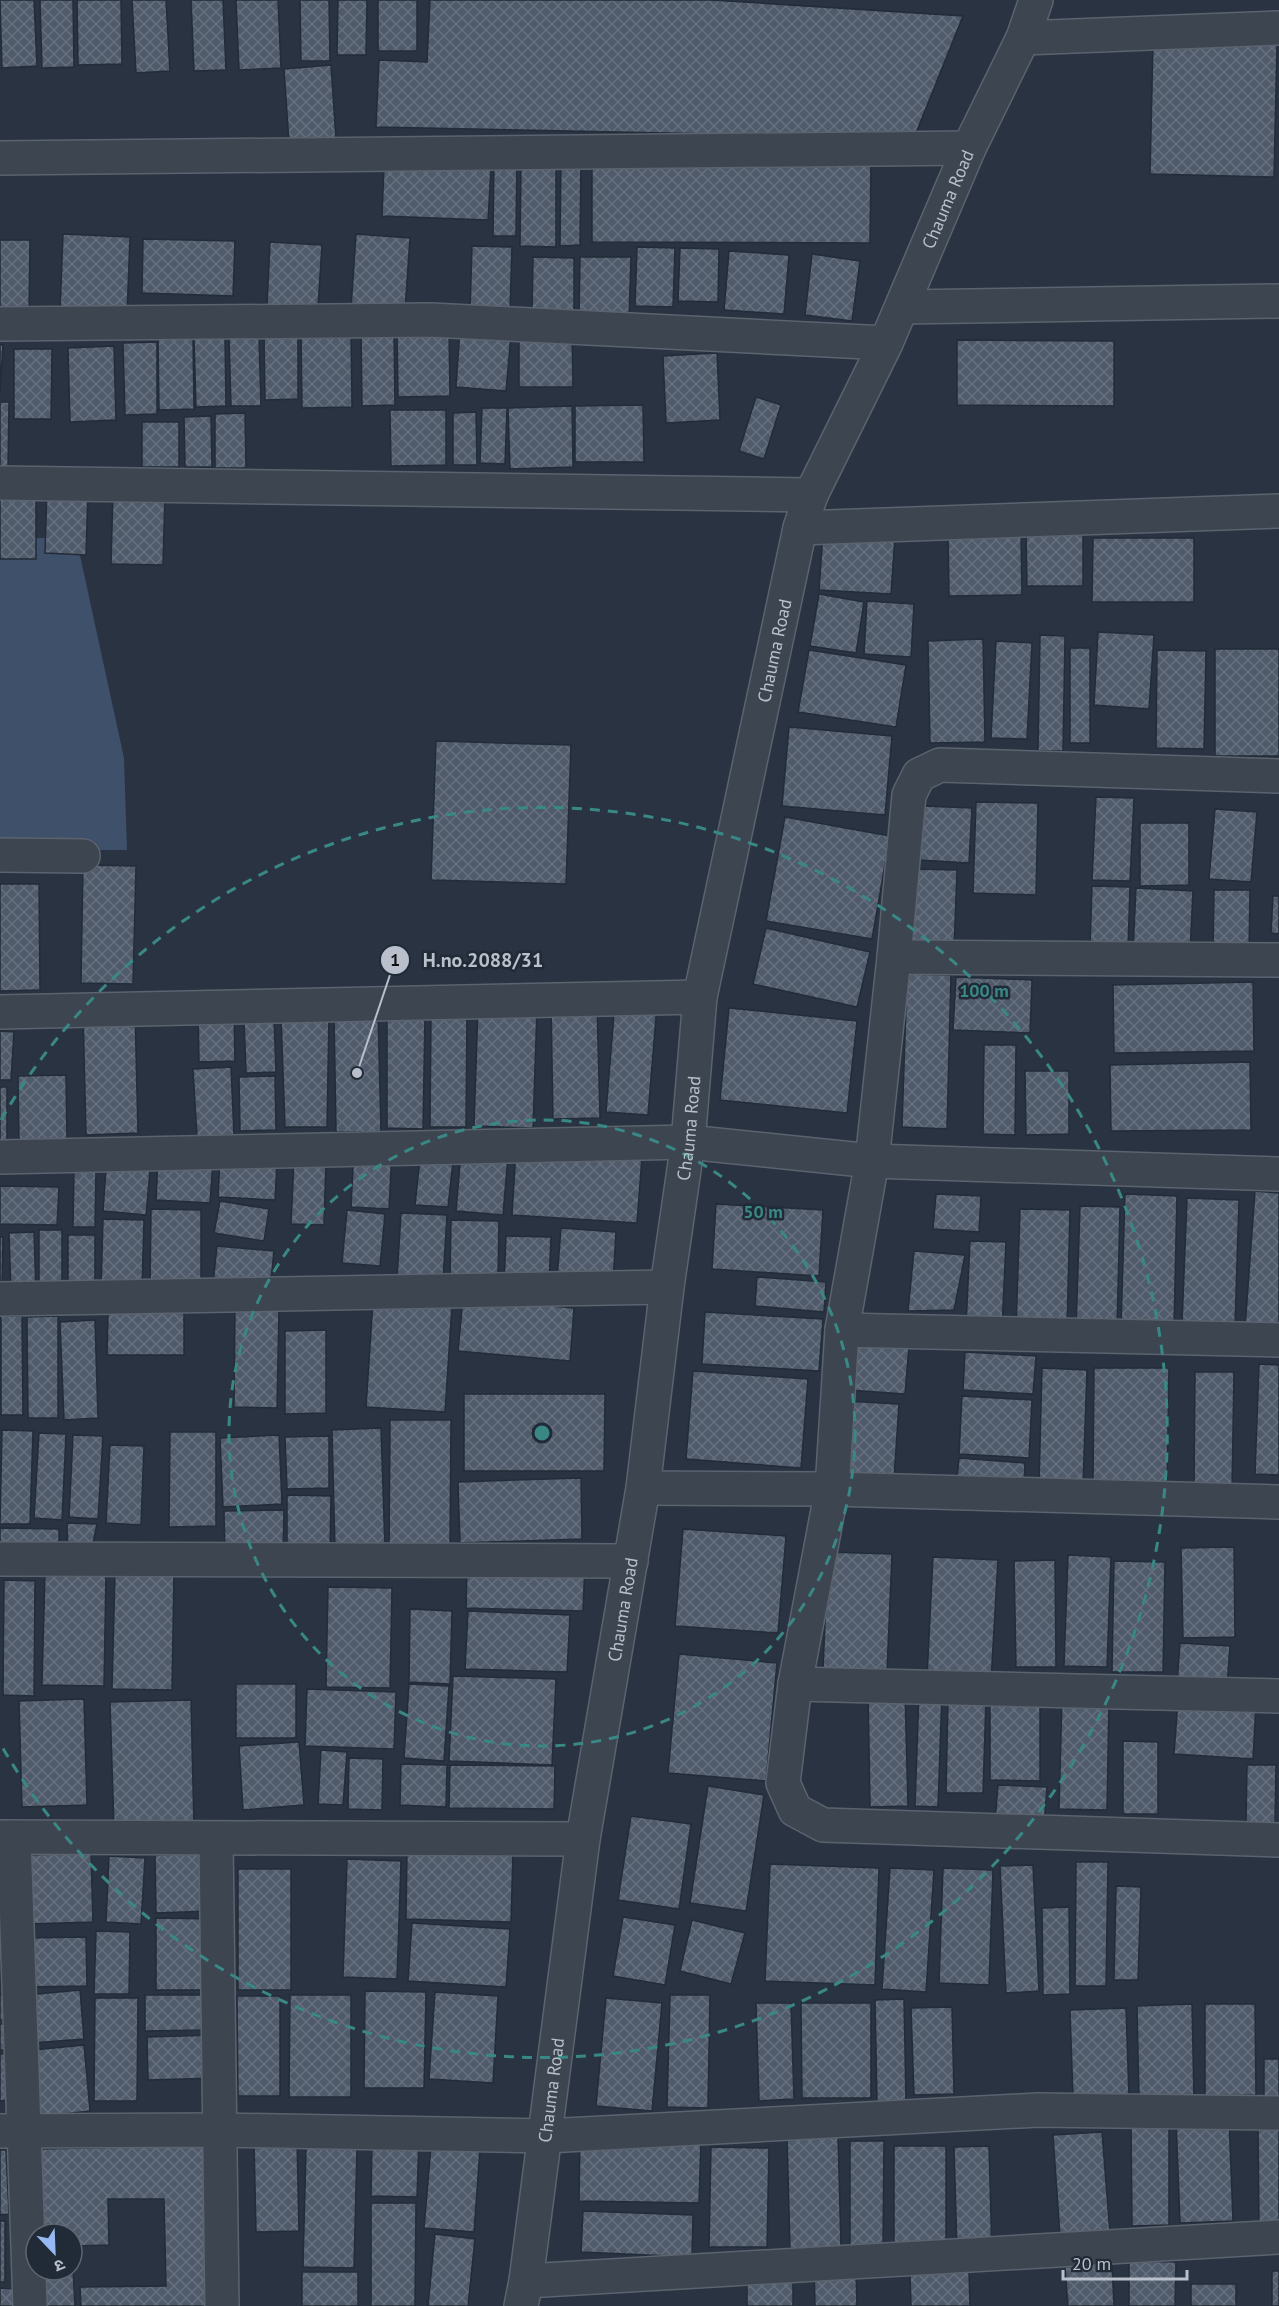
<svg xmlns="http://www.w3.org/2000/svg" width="1279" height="2306" viewBox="0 0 1279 2306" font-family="'PT Sans','Noto Sans Devanagari',sans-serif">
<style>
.water{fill:#3f506a}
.building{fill:url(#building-cross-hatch);stroke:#232c39;stroke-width:1.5}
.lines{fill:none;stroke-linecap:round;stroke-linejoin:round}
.minor-casing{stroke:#5b636f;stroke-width:36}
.minor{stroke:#3d4551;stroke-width:33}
.ring{fill:none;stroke:#3a8885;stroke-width:3;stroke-dasharray:10 8}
.labels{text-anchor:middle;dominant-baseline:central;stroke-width:5;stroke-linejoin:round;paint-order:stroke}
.street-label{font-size:18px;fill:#bac0cb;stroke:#212a37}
.centre{fill:#3a8885;stroke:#212a37;stroke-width:3}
.ring-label{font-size:18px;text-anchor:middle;font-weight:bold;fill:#3a8885;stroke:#212a37;stroke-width:5;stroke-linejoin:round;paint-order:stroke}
.leader{fill:none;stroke:#bac0cb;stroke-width:2}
.callout-dot{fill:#bac0cb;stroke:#212a37;stroke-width:2}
.mark-label{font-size:18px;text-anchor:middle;font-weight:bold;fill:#111}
.callout-label{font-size:20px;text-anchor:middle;font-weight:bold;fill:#bac0cb;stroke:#212a37;stroke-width:5;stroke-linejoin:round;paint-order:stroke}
</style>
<defs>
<pattern id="building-cross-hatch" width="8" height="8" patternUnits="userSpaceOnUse" patternTransform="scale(1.5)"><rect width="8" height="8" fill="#4f5a6a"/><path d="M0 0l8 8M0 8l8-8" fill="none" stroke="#66707e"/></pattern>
</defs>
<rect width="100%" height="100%" fill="#293341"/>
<path class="water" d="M76 537 124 758 127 850H0V539Z"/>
<path class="building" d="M0 0H34L37 66 2 68Z
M40 0H73L74 67 42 68Z
M77 0H121L122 64 78 65Z
M132 0H166L170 71 136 73Z
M191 0H223L226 70 194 71Z
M236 0H278L281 68 239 70Z
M300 0H329L330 61H301Z
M338 0H367L366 55H337Z
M378 0H417V51H378Z
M430 0H711L963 16 914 138 376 127 379 60 427 62Z
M1153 43 1277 45 1274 177 1150 174Z
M331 65 336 139 289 143 284 69Z
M494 157 517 158 516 236H493Z
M561 159H581L580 245 560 246Z
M592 162 871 163 870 243 592 242Z
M384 165 491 169 488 220 382 216Z
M521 165H556V247L520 246Z
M63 234 130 237 127 315 60 312Z
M356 234 410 238 405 311 351 308Z
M143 239 235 241 233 296 142 293Z
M0 240H30L29 316H0Z
M270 242 322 245 318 307 267 305Z
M472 246 512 247 510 312H470Z
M637 247 675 248 673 307 635 306Z
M680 248 719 249 718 302 678 301Z
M729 251 789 255 784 314 724 310Z
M812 254 860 261 852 321 805 315Z
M533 257 574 258V316L532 315Z
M580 257H631L629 319 579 317Z
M449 329 450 396 398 397 397 330Z
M460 329 511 334 506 391 456 387Z
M572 330 573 387H519V331Z
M361 331H394L395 405 362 406Z
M264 332H298V399L265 400Z
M351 332 352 407 302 408 301 333Z
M259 336 261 406H231L229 337Z
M158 337H193L194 409 159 410Z
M225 337 226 406 196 407 194 338Z
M957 340 1114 341V406L957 405Z
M157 342V414L125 415 123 343Z
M0 345H3L0 392Z
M114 346 116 420 70 422 68 348Z
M14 349H52L51 419H14Z
M717 353 720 420 666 423 663 356Z
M756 397 781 405 764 459 739 451Z
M0 402H9L8 468H0Z
M643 405 644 462H575V406Z
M572 406 573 467 510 469 508 408Z
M482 408H507L505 464 480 463Z
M390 410H446V465L391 466Z
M476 412 477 465H453V413Z
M245 413 246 468H215V414Z
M211 416 212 467H185L184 417Z
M142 422H179V467H142Z
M47 488 88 490 86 555 45 553Z
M36 492V559H0V493Z
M113 493 165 494 163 565 111 564Z
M1083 529V586H1027L1026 530Z
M1021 531 1022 595 949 596 948 532Z
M823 533 895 536 891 594 819 590Z
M1093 538H1194V602H1092Z
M819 594 864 602 856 653 810 646Z
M867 601 914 604 911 657 864 654Z
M1098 632 1154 635 1149 709 1094 705Z
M1040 635 1065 636 1063 751H1038Z
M983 639 985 742 930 743 928 641Z
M996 641 1032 643 1027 739 991 738Z
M1070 648H1090V743H1070Z
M1215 649H1279V756H1215Z
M809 650 906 665 896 727 798 712Z
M1157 650 1206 651 1204 749 1156 748Z
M789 727 892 736 885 815 782 806Z
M436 741 571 745 566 884 431 880Z
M1096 797 1134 798 1130 881 1092 880Z
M976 802 1038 803 1036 895 973 893Z
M923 806 972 808 969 863 919 860Z
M1215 809 1257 812 1251 882 1209 879Z
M785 817 890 836 872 939 766 921Z
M1140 823H1189V885L1140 886Z
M83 865 136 866 133 984 81 983Z
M916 869 957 870 954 951 912 949Z
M0 884H39L40 990 0 991Z
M1092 886 1130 887 1128 949 1090 947Z
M1136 888 1193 891 1190 953 1133 950Z
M1214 890H1250L1249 955H1213Z
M1273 896H1279V934L1271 933Z
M766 928 870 952 857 1007 753 984Z
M907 974 951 975 947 1129 902 1127Z
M956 977 1032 980 1030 1033 953 1030Z
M1253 982 1254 1051 1114 1053 1113 985Z
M597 1002 600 1118 553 1119 551 1003Z
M615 1002 657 1005 648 1115 606 1112Z
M478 1007 537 1009 533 1128 474 1126Z
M729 1008 857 1021 847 1113 720 1100Z
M234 1009 235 1061 199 1062 198 1010Z
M135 1010 138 1133 86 1135 83 1012Z
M378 1011 381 1132H336L334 1013Z
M431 1012H467L466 1127H430Z
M387 1013 425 1015 423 1129 387 1128Z
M329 1015 327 1127H285L281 1017Z
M274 1018 276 1072 246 1073 244 1020Z
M0 1031 14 1032 11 1080H0Z
M984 1045H1016L1015 1135 983 1134Z
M1250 1062 1251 1130 1111 1131 1110 1065Z
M231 1067 234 1135 197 1137 193 1069Z
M1025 1071H1069V1134L1026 1135Z
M66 1075 67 1141 19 1142 18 1076Z
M275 1076 276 1130 240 1131 239 1077Z
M0 1087H7V1143H0Z
M354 1149 392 1151 389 1209 351 1207Z
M421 1149 454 1152 448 1207 415 1205Z
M516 1149 642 1157 637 1223 512 1215Z
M461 1152 508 1156 503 1215 456 1211Z
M107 1155 151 1159 146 1215 103 1211Z
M158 1158 213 1161 210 1203 156 1200Z
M220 1160 277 1163 275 1200 218 1197Z
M294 1160 326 1161 324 1225 291 1224Z
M74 1169H96L95 1227H73Z
M0 1186 59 1187 57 1225 0 1224Z
M1255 1191 1279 1193V1331L1245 1328Z
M936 1194 981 1196 979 1232 933 1229Z
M1125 1194 1177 1196 1174 1327 1121 1326Z
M1187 1198 1239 1200 1235 1326 1182 1324Z
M220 1201 269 1209 264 1241 214 1233Z
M716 1204 823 1210 819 1276 712 1269Z
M1080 1206 1120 1207 1117 1330 1076 1329Z
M151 1209 201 1210V1288H150Z
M1020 1209 1070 1210 1067 1330 1016 1328Z
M347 1210 385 1214 380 1266 342 1263Z
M401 1213 447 1215 443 1281 397 1278Z
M103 1219 144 1220 142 1290 101 1289Z
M451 1220 499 1221 498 1280 450 1279Z
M561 1228 616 1232 613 1283 557 1279Z
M39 1230H62V1292H39Z
M34 1232 36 1293H11L9 1233Z
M68 1235H95V1290H68Z
M506 1236 551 1237 549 1285 504 1284Z
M0 1237H3L2 1291H0Z
M970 1241 1006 1242 1002 1328 966 1326Z
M217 1246 274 1251 270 1289 213 1284Z
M914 1251 965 1255 954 1310 908 1311Z
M757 1277 826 1282 824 1312 755 1306Z
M463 1298 574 1308 570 1361 458 1351Z
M373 1301 452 1306 445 1412 366 1407Z
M235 1307 279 1308 277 1408 234 1407Z
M108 1312H184V1355H107Z
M705 1312 823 1319 819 1371 702 1364Z
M1 1316H22L23 1415H1Z
M58 1316V1418H28L27 1317Z
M95 1320 98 1418 64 1420 60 1322Z
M326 1330V1413L285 1414V1331Z
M853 1341 909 1346 905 1394 848 1390Z
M965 1352 1036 1356 1033 1394 963 1390Z
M1259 1364 1279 1365V1475L1255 1474Z
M1042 1368 1087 1370 1083 1485 1039 1484Z
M1094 1368H1169L1167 1486 1093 1485Z
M693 1371 808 1379 801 1468 686 1459Z
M1195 1372H1234L1232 1490H1194Z
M464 1394H605L604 1471H464Z
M962 1396 1032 1400 1029 1458 959 1454Z
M845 1401 899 1404 894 1479 841 1476Z
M390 1420H451L450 1553 389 1552Z
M381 1428 385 1549 335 1550 332 1430Z
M2 1430 33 1431 30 1524H0Z
M170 1432H216V1526L169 1527Z
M39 1433 66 1434 62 1520 34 1518Z
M73 1435 103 1436 98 1519 69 1517Z
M279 1435 282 1504 223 1507 220 1438Z
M329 1436V1488L287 1489 285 1437Z
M110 1445 144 1446 141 1525 106 1523Z
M959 1458 1025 1463 1024 1484 957 1479Z
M581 1478 582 1539 460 1543 458 1482Z
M287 1495 331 1496 330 1552 287 1551Z
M284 1510 283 1555 225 1556 224 1511Z
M67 1523 97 1524 91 1552 68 1554Z
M0 1528 59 1529V1559L0 1558Z
M683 1529 786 1536 778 1633 675 1626Z
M1234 1547 1235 1637 1183 1638 1181 1548Z
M828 1552 892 1554 887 1672 823 1670Z
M1068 1555 1111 1557 1107 1667 1064 1666Z
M933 1557 998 1560 991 1681 927 1677Z
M1055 1560 1056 1667H1016L1014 1561Z
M1114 1561 1165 1562 1163 1672H1112Z
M585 1563 583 1611 466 1608 467 1568Z
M45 1572 106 1573 104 1686 42 1685Z
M115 1572 174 1573 172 1690 112 1689Z
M4 1580 35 1581 34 1696 3 1695Z
M328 1587 392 1588 390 1688 326 1687Z
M410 1609 452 1611 450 1684 409 1682Z
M468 1611 570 1615 567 1672 465 1669Z
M1180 1643 1230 1646 1227 1687 1177 1683Z
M679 1654 777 1663 766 1781 668 1773Z
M453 1676 556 1679 552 1765 449 1761Z
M236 1684H296V1738H236Z
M409 1684 449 1686 444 1761 404 1758Z
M307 1689 396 1692 394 1749 305 1746Z
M868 1691H905L908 1806 870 1807Z
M919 1691 942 1692 938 1807 915 1806Z
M948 1697 986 1698 983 1793H946Z
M1062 1697 1109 1698 1107 1810 1059 1809Z
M84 1699 87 1805 22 1807 19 1701Z
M191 1700 194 1826 114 1829 110 1702Z
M1178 1700 1256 1705 1253 1759 1174 1754Z
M990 1705H1040V1781L990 1780Z
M1123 1741 1158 1742V1814H1123Z
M299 1742 304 1805 243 1810 239 1746Z
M321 1750 347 1752 343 1805 318 1804Z
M349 1758 383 1759 382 1810 348 1809Z
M401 1764 447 1765 446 1807 400 1805Z
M450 1765 555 1766 554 1809 449 1808Z
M1247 1765H1276L1275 1824 1246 1823Z
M998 1785 1047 1787 1044 1825 995 1822Z
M708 1786 764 1795 746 1911 690 1903Z
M631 1816 691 1824 679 1909 618 1900Z
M407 1850 513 1852 511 1922 406 1919Z
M91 1853 93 1922 28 1924 26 1855Z
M209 1853 210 1911 156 1913 155 1855Z
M109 1856 145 1858 141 1924 106 1922Z
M347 1859 401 1861 397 1979 343 1977Z
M1076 1862H1108L1106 1986H1075Z
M770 1864 879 1868 875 1985 765 1981Z
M1033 1865 1039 1991 1006 1993 1000 1866Z
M890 1868 934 1870 926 1992 882 1989Z
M943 1868 993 1870 989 1985 939 1983Z
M238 1869H291V1990H238Z
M1116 1886 1141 1887 1138 1980H1114Z
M1069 1907 1070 1994 1043 1995 1042 1908Z
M623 1917 675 1925 665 1985 613 1976Z
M156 1918 214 1919V1990H156Z
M692 1920 745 1933 731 1984 680 1971Z
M412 1923 510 1929 506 1987 408 1981Z
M96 1931 130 1932 129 1994H94Z
M86 1937 87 1986 22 1987V1938Z
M80 1990 84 2039 32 2043 27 1995Z
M365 1991 426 1992 424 2088H364Z
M435 1992 498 1996 493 2083 429 2079Z
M0 1995H9V2020H0Z
M145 1995H204L203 2030 145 2031Z
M290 1995H351V2097H289Z
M670 1995H710L708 2108 667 2107Z
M237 1996H280V2096H238Z
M95 1998H138L137 2101H94Z
M606 1998 662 2003 652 2111 596 2106Z
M904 1999 906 2101 877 2102 875 2000Z
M756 2003H791L794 2099 759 2101Z
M801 2003H871V2098H802Z
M1192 2004 1194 2099 1139 2100 1137 2006Z
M1205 2004H1255L1256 2095 1205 2096Z
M952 2007 954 2094 914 2095 911 2008Z
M1126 2008 1129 2096 1073 2098 1070 2010Z
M0 2024H9V2050H0Z
M216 2035 217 2078 148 2080 147 2037Z
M84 2045 90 2111 39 2117 33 2050Z
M0 2054H8L9 2100 0 2101Z
M1264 2059H1279V2098H1264Z
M1229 2117 1233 2221 1180 2223 1176 2119Z
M1131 2124H1169V2225L1132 2226Z
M1258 2127H1279V2229H1259Z
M1102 2132 1110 2233 1060 2236 1053 2135Z
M838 2135 841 2247 790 2249 787 2137Z
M372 2138H419L417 2197 371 2196Z
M580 2138 701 2140 699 2203 579 2201Z
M254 2140H297L299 2231 256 2232Z
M850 2141H884L883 2249H850Z
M217 2145 220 2306H81L80 2287 166 2286 164 2199H108L109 2245 72 2246V2234H42L41 2149Z
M431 2146 480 2149 474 2232 424 2228Z
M894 2146H946V2250H894Z
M989 2146 992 2251 957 2252 954 2147Z
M306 2147 357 2148 354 2268 303 2267Z
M711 2147 769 2148 767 2247H709Z
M0 2150H6L9 2214 0 2215Z
M371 2203H416L415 2306H371Z
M583 2211 693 2215 692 2257 581 2252Z
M0 2221H5V2282H0Z
M435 2234 475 2239 468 2306H428Z
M72 2251 75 2306H39L38 2270H72Z
M1129 2261 1176 2262 1175 2306H1129Z
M1112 2264 1114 2306H1068L1065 2267Z
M814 2269H856L857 2306H815Z
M969 2271 970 2306H911L910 2274Z
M1272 2271H1279V2306H1272Z
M302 2272H358V2306H302Z
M747 2277H793V2306H747Z
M1191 2284H1236V2306H1191Z
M0 2288 15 2289 14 2306H0Z"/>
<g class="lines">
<defs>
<g id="minor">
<path d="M1023 38 1279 28"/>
<path d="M0 158 969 148"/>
<path d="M902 307 1279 301"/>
<path d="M0 324 431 320 886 343"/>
<path d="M0 483 811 495"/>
<path d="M800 528 1279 511"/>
<path d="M1279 776 940 765 919 775 909 795 894 957 872 1161 842 1330 832 1489 795 1684 783 1783 795 1810 823 1825 1279 1840"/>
<path d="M0 855 83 856"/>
<path d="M894 957 1279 960"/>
<path d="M0 1012 700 997"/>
<path d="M0 1157 688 1142 872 1161 1279 1174"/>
<path d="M0 1299 667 1287"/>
<path d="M842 1330 1279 1340"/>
<path d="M643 1488 832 1489 1279 1502"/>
<path d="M0 1559 631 1561"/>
<path d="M795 1684 1279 1696"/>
<path d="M0 1837 583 1839"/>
<path d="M14 1838 30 2306"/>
<path d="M216 1839 222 2306"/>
<path d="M0 2131 221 2130 546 2136 1038 2110 1279 2113"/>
<path d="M526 2281 1279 2237"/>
<path id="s1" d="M521 2306 526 2281 583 1839 643 1488 667 1287 688 1142 700 997 800 528 811 495 886 343 969 148 1023 38 1036 0"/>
</g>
</defs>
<use href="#minor" class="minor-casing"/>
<use href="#minor" class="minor"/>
</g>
<g class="ring">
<circle cx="542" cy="1433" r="313"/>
<path d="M1 1120A625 625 0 1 1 1 1745"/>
</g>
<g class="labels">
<g class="street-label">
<text stroke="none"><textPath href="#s1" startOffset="2162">Chauma Road</textPath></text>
<text stroke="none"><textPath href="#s1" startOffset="1676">Chauma Road</textPath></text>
<text stroke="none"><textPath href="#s1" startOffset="1190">Chauma Road</textPath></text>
<text stroke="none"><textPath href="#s1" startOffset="704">Chauma Road</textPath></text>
<text stroke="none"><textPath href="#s1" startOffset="218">Chauma Road</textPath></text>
</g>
</g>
<circle cx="542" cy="1433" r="9" class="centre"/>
<g class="ring-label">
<text x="984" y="997">100 m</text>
<text x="763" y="1218">50 m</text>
</g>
<path class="leader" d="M357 1073L395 960"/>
<g class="callout-dot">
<circle cx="357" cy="1073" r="6"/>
<circle cx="395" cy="960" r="15"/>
</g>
<g class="mark-label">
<text x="395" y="966">1</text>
</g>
<g class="callout-label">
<text x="483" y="967">H.no.2088/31</text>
</g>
<g transform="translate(54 2252) rotate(157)"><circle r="28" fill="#212a37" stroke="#5e6672" stroke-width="1.5"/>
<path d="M0-4.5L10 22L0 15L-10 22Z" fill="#97b9f3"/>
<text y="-9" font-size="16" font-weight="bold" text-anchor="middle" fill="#bac0cb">उ</text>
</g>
<path d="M1063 2270v9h124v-9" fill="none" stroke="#bac0cb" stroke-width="3"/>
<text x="1072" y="2270" font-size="18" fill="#bac0cb" stroke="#212a37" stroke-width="4.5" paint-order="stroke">20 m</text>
</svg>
